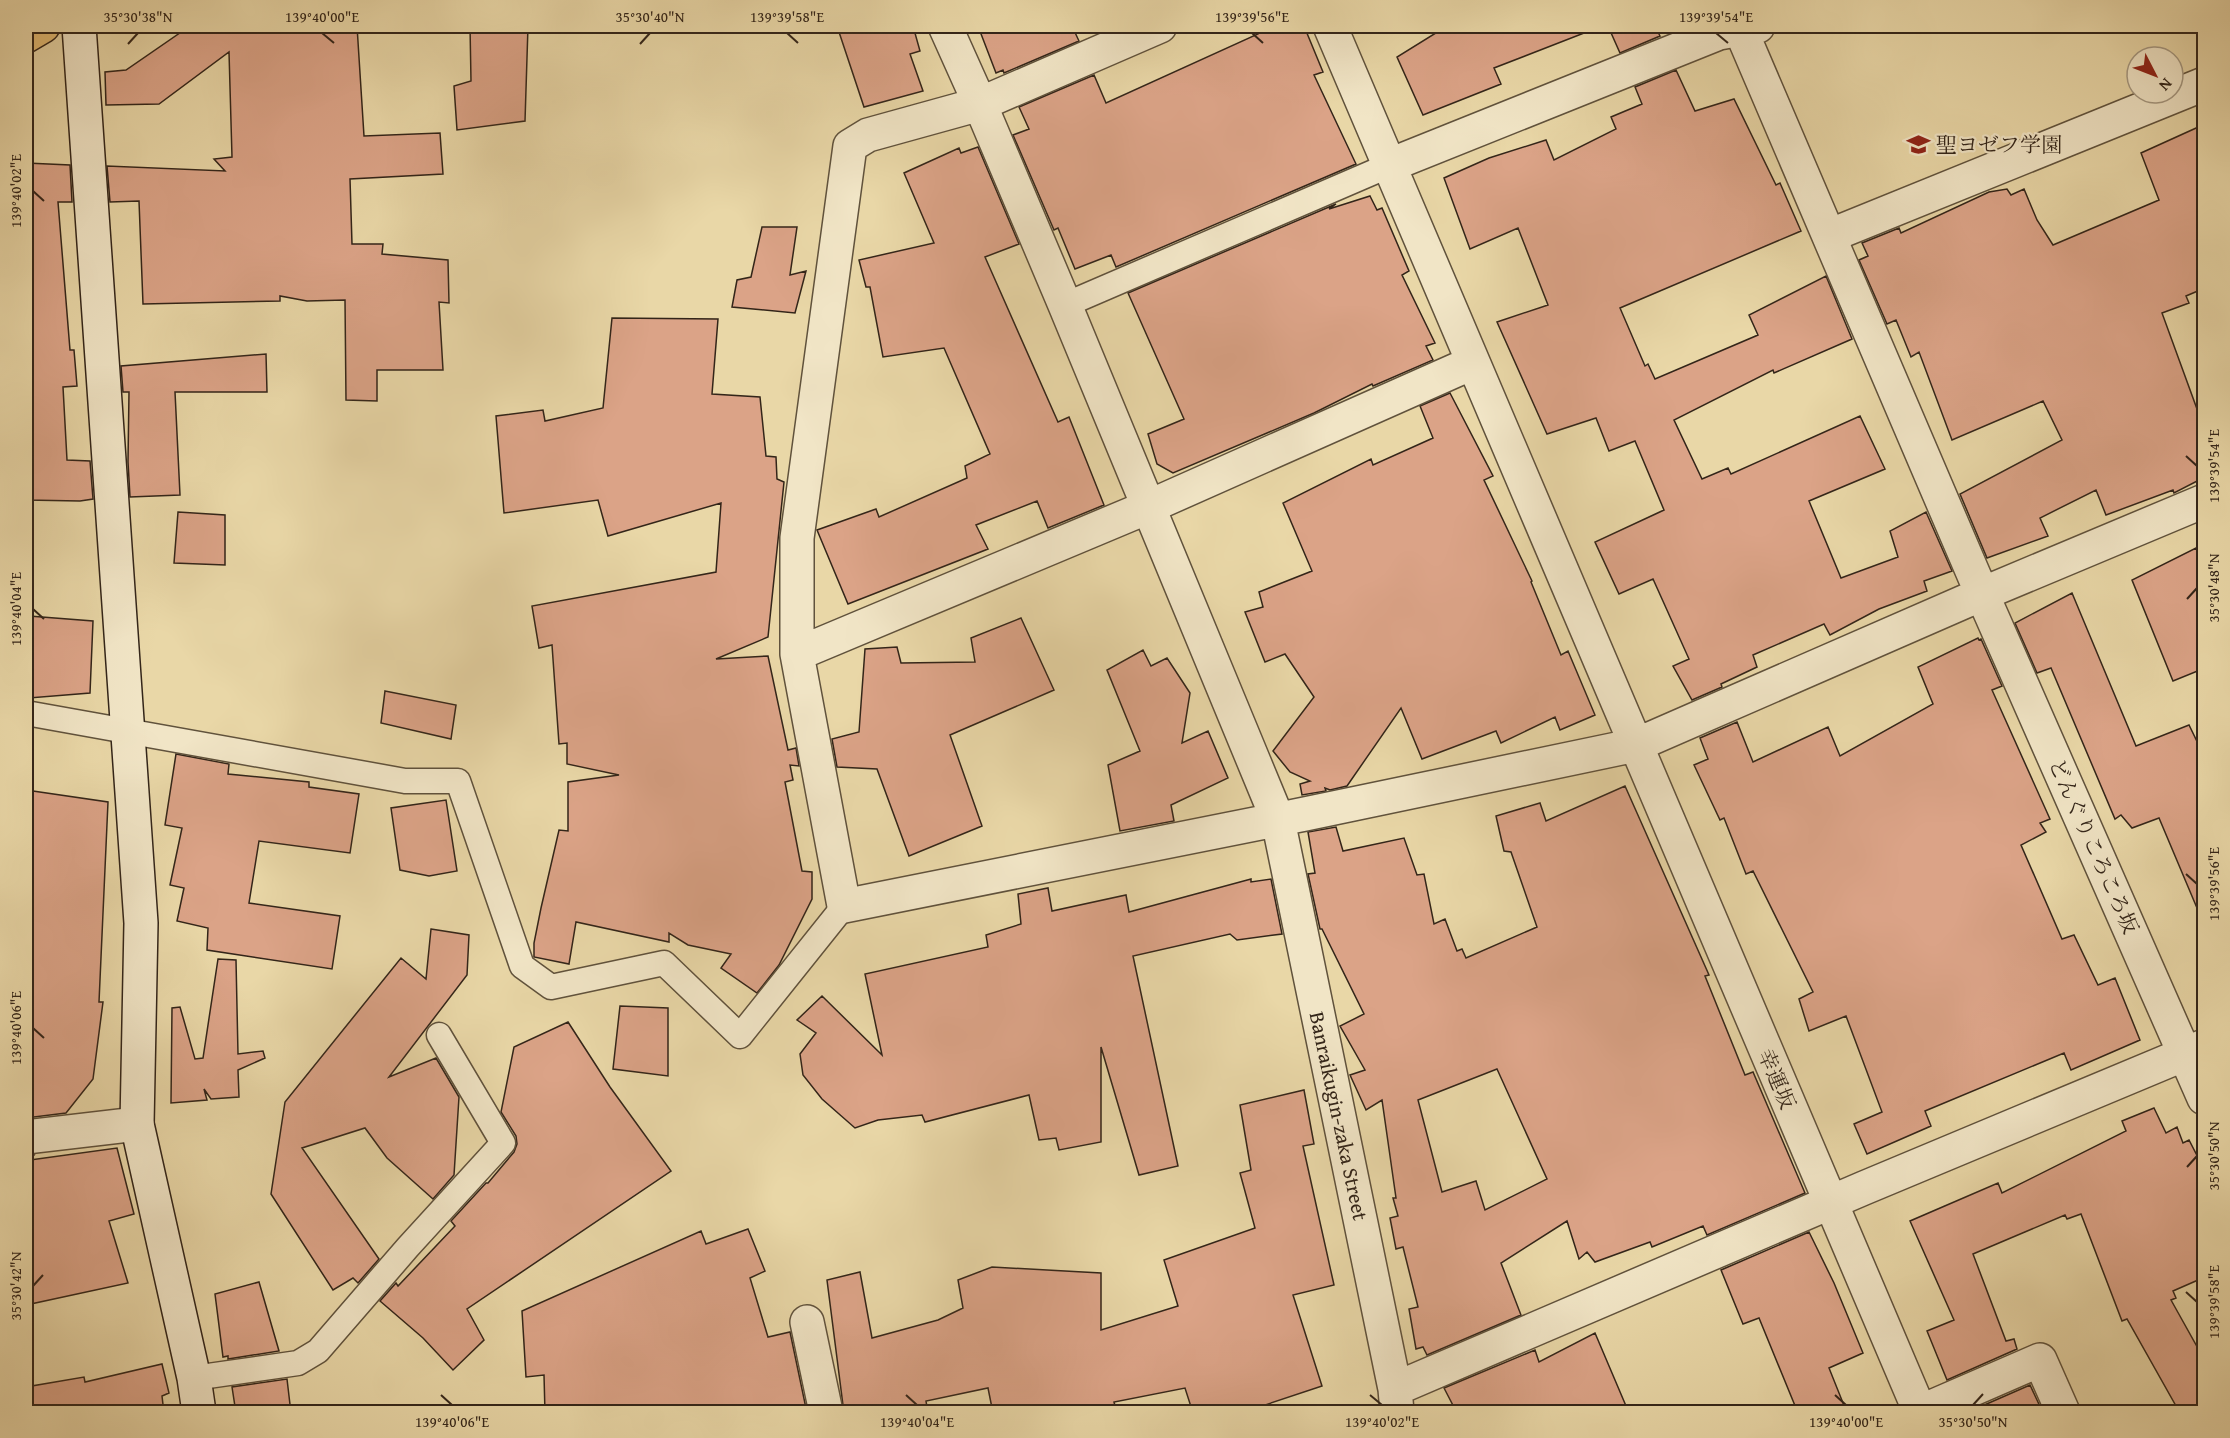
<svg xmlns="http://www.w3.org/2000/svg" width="2230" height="1438" viewBox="0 0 2230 1438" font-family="'Gentium Book Plus','Noto Serif JP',serif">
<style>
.building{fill:#dba387;stroke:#332519;stroke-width:1.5;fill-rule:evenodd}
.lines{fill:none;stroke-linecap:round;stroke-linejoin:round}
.lane-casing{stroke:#60523c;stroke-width:27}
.street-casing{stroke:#60523c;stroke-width:36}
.secondary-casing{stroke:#332519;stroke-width:36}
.primary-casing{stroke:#332519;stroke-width:36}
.lane{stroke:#f1e5c6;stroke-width:24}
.street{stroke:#f1e5c6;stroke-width:33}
.secondary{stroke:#f1e5c6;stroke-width:33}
.primary{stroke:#e4bc74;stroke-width:33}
.ticks{fill:none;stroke:#332519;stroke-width:2}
.labels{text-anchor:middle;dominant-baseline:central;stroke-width:4.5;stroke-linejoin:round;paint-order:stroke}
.poi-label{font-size:21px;fill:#332519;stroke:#f1e5c6;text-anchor:start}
.street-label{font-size:21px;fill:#332519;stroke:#f1e5c6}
.neatline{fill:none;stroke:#332519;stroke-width:2}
.ticks-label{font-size:15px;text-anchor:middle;fill:#332519}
</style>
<rect width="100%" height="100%" fill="#e9d7a7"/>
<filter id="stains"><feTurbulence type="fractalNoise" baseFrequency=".00333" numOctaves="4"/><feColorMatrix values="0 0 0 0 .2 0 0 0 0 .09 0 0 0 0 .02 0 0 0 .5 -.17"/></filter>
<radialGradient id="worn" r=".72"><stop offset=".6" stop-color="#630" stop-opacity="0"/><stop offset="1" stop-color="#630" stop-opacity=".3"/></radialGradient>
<path class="building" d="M190 26H357L364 136 440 133 443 174 350 179 352 244H383L382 254 448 260 449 303 439 302 443 370H377V401L346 400 345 300 307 301 280 296V301L143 304 139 201 110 202 107 166 225 171 214 159 232 157 229 52 159 104 106 105 105 72 126 70Z
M470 26H528L525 121 457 130 454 86 471 81Z
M837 26H913L920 51 910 54 923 91 864 107Z
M978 26H1072L1079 41 1004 73 1003 70 996 73Z
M1254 26H1304L1323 72 1314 75 1356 164 1116 267 1111 255 1075 269 1058 228 1054 230 1013 135 1029 129 1019 107 1094 75 1106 103 1258 34Z
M1447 26H1597V28L1494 68 1501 84 1423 115 1397 57Z
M1608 26H1655L1660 36 1620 53Z
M1676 70 1695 111 1734 99 1776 185 1780 183 1801 231 1620 308 1645 366 1648 364 1655 379 1758 335 1749 315 1826 276 1852 339 1774 373 1773 370 1674 420 1702 479 1728 468 1731 474 1860 416 1885 469 1809 501 1841 578 1898 557 1890 531 1926 512 1952 571 1924 581 1927 591 1879 609 1830 635 1824 624 1753 655 1757 667 1721 684 1722 687 1692 700 1673 666 1689 659 1653 579 1619 594 1595 542 1664 510 1635 441 1609 451 1596 418 1547 434 1497 322 1548 305 1518 228 1470 249 1444 178 1489 158 1546 140 1554 160 1616 129 1611 117 1642 104 1635 87Z
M2205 124V288L2186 296 2189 303 2162 313 2205 431V477L2174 493 2173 490 2106 515 2096 490 2040 518 2048 536 1987 558 1960 494 2062 440 2043 401 1952 440 1919 352 1911 357 1896 320 1887 324 1859 260 1868 256 1862 243 1899 228 1901 233 1989 192 2007 189 2011 195 2024 189 2037 220 2053 245 2159 200 2141 153Z
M978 147 1019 244 985 257 1058 422 1069 417 1104 505 1048 528 1037 501 976 525 988 549 848 604 817 530 876 509 879 517 967 478 965 466 990 454 944 348 883 357 870 287H866L859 260 934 243 904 173 959 148 961 153Z
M26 163 70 165 72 202H58L70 350H74L77 386 63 387 67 460 90 461 93 499 80 501 26 500Z
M1370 196 1377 210 1382 208 1409 271 1402 275 1435 343 1426 346 1433 360 1373 386 1372 384 1314 413 1173 473 1157 464 1148 434 1184 419 1128 293 1336 204 1329 209Z
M762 227H797L790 275 806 271 795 313 732 307 737 280 751 277Z
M612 318 718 319 712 394 760 397 766 456 776 457 777 479 784 482 768 637 716 659 768 656 788 750 796 748 799 766 790 765 793 780 785 782 802 871 812 872V899L779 965 757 993 721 968 731 954 688 945 669 933V942L576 922 569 964 534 957V943L541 908 559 830 568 831V782L619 775 567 764V743L559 744 552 645 539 648 532 606 716 572 721 503 608 536 598 500 504 513 496 416 543 410 545 421 603 408Z
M266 354 267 392H175L180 495 130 497 128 462 129 392H123L121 366Z
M1450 393 1493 476 1484 480 1532 581 1531 582 1561 655 1568 651 1595 715 1560 730 1555 717 1501 743 1496 731 1422 759 1401 708 1347 786 1330 790 1325 788 1326 791 1302 795 1300 784 1310 781 1290 772 1273 751 1314 697 1285 654 1265 662 1245 612 1263 607 1259 592 1312 571 1283 503 1371 459 1373 465 1433 438 1420 406Z
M178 512 225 515V565L174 563Z
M2196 548 2205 566V668L2173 681 2132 580Z
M2072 593 2136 746 2189 725 2205 758V927L2159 818 2132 828 2121 815 2115 819 2051 668 2037 673 2015 623Z
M29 616 93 621 90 693 29 698Z
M1021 618 1054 690 950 735 982 826 909 856 877 769 837 767 832 739 859 732 865 649 897 647 901 663 975 662 971 638Z
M1978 638 1979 640 1981 639 2002 686 1992 690 2050 819 2040 823 2046 832 2021 845 2062 939 2074 935 2098 985 2115 978 2140 1040 2071 1070 2064 1053 1925 1111 1931 1126 1867 1154 1854 1124 1882 1112 1846 1016 1809 1031 1799 999 1813 992 1753 871 1746 874 1724 818 1720 820 1694 765 1708 759 1700 738 1737 722 1753 762 1828 727 1840 756 1933 704 1918 667Z
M1143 650 1151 666 1167 658 1190 693 1182 743 1208 731 1228 778 1171 805 1174 821 1120 831 1108 765 1140 751 1107 670Z
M385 691 456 705 451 739 381 723Z
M176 754 229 764 228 774 309 782V787L359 794 350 853 259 841 249 903 340 916 332 969 207 950 208 928 177 921 184 888 170 885 182 828 165 825Z
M1625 786 1709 975 1705 976 1745 1075 1753 1072 1805 1193 1707 1235 1703 1226 1652 1247 1650 1242 1595 1262 1587 1252 1579 1259 1567 1221 1501 1263 1521 1315 1427 1355 1423 1347 1416 1349 1409 1309 1418 1307 1403 1247 1396 1249 1390 1218 1398 1216 1393 1198H1396L1382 1100 1366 1110 1350 1075 1365 1070 1340 1026 1364 1014 1322 929H1320L1308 874 1315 873 1308 832 1336 827 1343 851 1404 838 1417 875 1424 874 1434 924 1445 919 1457 951 1462 949 1466 958 1537 927 1511 852 1504 851 1496 816 1540 803 1546 821ZM1497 1069 1547 1179 1485 1210 1476 1181 1442 1192 1418 1100Z
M26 790 108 802 99 1002H103L93 1079 66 1113 26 1118Z
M446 800 457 871 429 876 400 870 391 808Z
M1251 879V882L1271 879 1282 934 1237 940 1230 934 1133 956 1178 1166 1139 1175 1101 1047V1142L1059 1150 1056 1138 1039 1140 1029 1095 925 1122 922 1115 878 1120 855 1128 822 1099 803 1075 800 1054 816 1033 797 1020 822 996 882 1055 865 974 988 947 986 935 1021 924 1018 894 1048 888 1052 911 1126 895 1129 912Z
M431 929 469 935 467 975 389 1077 436 1058 459 1097 454 1175 433 1199 387 1158 365 1128 302 1148 379 1259 358 1283 353 1278 333 1290 271 1194 285 1102 401 958 426 979Z
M218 959 236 960 238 1054 263 1051 265 1058 238 1070 239 1097 211 1099 204 1089 207 1100 171 1103 172 1008 180 1007 195 1059 203 1058Z
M620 1006 668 1008V1076L613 1069Z
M568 1022 610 1087 671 1171 467 1309 484 1340 453 1370 423 1338 380 1301 396 1283 398 1286 455 1226 451 1221 486 1183H488L514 1152 517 1144 516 1136 501 1112 514 1047Z
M1304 1090 1314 1144 1303 1146 1334 1285 1293 1295 1322 1386 1241 1413H1193L1185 1388 1114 1402 1117 1413H993L988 1388 926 1401 928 1413H844L827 1280 860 1272 872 1338 938 1320 963 1308 958 1280 992 1267 1101 1273V1330L1178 1306 1164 1260 1255 1228 1240 1173 1251 1170 1240 1105Z
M2154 1108 2166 1133 2177 1127 2183 1143 2189 1140 2205 1171V1277L2173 1291 2176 1298 2171 1300 2205 1361V1413H2180L2127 1319 2122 1321 2081 1214 2067 1219 2065 1215 1973 1254 2006 1341 2014 1339 2017 1349 1947 1380 1927 1331 1954 1320 1910 1221 1998 1183 2002 1193 2126 1131 2122 1121Z
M117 1148 134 1214 109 1221 128 1283 26 1305V1155H34L30 1160Z
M748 1229 765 1271 750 1278 768 1337 790 1332 807 1413H545L544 1375 526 1377 522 1311 701 1231 706 1244Z
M1809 1232 1834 1283 1863 1353 1829 1368 1847 1413H1798L1759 1318 1743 1324 1721 1270Z
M259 1282 279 1351 228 1359V1356L223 1357 215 1294Z
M1595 1333 1629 1413H1457L1444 1388 1535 1350 1539 1362Z
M162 1364 169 1393 162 1396 164 1413H26V1387L84 1377 85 1382Z
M287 1379 291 1413H236L232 1387Z
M2030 1385 2043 1413H1966Z"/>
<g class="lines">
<defs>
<path id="lane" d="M1065 305 1390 165
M26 713 405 781H458L522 966 551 987 664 963 740 1036 844 906
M194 1378 298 1363 318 1351 408 1247 503 1143 439 1035"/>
<path id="street" d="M945 26 980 104 1065 305 1278 820 1395 1389 1397 1412
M1160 26 980 104 868 135 850 146 797 538V654L844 906 1305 814 1636 745 1982 594 2204 501
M1330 26 1920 1412
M1739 26 1982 594 2204 1098
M1390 165 1719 33 1758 26
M1829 236 2204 84
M797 654 1148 507 1472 363
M26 1137 137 1124
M807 1322 826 1412
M1395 1389 1864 1188 2204 1046
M1920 1412 2040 1360 2063 1412"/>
<path id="secondary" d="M79 26 141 923 137 1124 194 1378 199 1412"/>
<path id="primary" d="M26 36 43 26"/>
</defs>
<use href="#lane" class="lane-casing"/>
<use href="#street" class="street-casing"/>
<use href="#secondary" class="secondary-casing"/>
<use href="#primary" class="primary-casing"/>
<use href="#lane" class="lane"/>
<use href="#street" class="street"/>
<use href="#secondary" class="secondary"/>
<use href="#primary" class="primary"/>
</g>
<path class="ticks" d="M322 33 334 43M787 33 798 43M1252 33 1263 43M1716 33 1728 43M128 44 138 33M640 44 650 33M33 191 44 201M2186 456 2197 466M2187 599 2197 588M33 609 44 619M2186 874 2197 884M33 1028 44 1038M2187 1167 2197 1156M33 1286 43 1275M2186 1292 2197 1302M441 1395 452 1405M906 1395 917 1405M1370 1395 1382 1405M1835 1395 1846 1405M1973 1405 1983 1394"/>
<defs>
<symbol id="school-bare" viewBox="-9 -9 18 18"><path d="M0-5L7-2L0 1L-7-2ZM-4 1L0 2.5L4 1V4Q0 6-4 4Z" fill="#8f2418" stroke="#f1e5c6" stroke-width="2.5" paint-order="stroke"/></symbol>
</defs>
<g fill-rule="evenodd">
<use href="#school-bare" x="1902" y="128" width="33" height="33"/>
</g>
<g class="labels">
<g class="poi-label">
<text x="1936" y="144">聖ヨゼフ学園</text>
</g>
<g class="street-label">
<text transform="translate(2094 846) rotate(66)">どんぐりころころ坂</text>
<text transform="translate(1777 1079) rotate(67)">幸運坂</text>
<text transform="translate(1339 1116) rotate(78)">Banraikugin-zaka Street</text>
</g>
</g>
<rect width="2230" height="1438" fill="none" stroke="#e9d7a7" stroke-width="66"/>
<g transform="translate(2155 75) rotate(132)"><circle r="28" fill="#f1e5c6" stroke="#a59881" stroke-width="1.5"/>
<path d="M0-4.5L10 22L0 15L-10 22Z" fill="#8f2418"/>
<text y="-9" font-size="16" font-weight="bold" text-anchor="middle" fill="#332519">N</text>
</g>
<rect x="33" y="33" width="2164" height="1372" class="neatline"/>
<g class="ticks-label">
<text x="138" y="22">35°30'38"N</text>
<text x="322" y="22">139°40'00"E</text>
<text x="650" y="22">35°30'40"N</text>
<text x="787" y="22">139°39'58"E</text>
<text x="1252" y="22">139°39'56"E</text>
<text x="1716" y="22">139°39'54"E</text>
<text transform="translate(16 191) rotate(-90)" y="5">139°40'02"E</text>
<text transform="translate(2214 466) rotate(-90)" y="5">139°39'54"E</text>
<text transform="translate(2214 588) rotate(-90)" y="5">35°30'48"N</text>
<text transform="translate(16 609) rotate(-90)" y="5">139°40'04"E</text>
<text transform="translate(2214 884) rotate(-90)" y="5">139°39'56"E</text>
<text transform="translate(16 1028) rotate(-90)" y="5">139°40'06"E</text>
<text transform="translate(2214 1156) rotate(-90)" y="5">35°30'50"N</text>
<text transform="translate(16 1286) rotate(-90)" y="5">35°30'42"N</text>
<text transform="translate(2214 1302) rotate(-90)" y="5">139°39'58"E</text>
<text x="452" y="1427">139°40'06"E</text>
<text x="917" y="1427">139°40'04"E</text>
<text x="1382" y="1427">139°40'02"E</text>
<text x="1846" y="1427">139°40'00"E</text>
<text x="1973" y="1427">35°30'50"N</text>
</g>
<rect width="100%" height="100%" filter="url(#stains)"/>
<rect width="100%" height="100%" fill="url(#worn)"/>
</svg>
